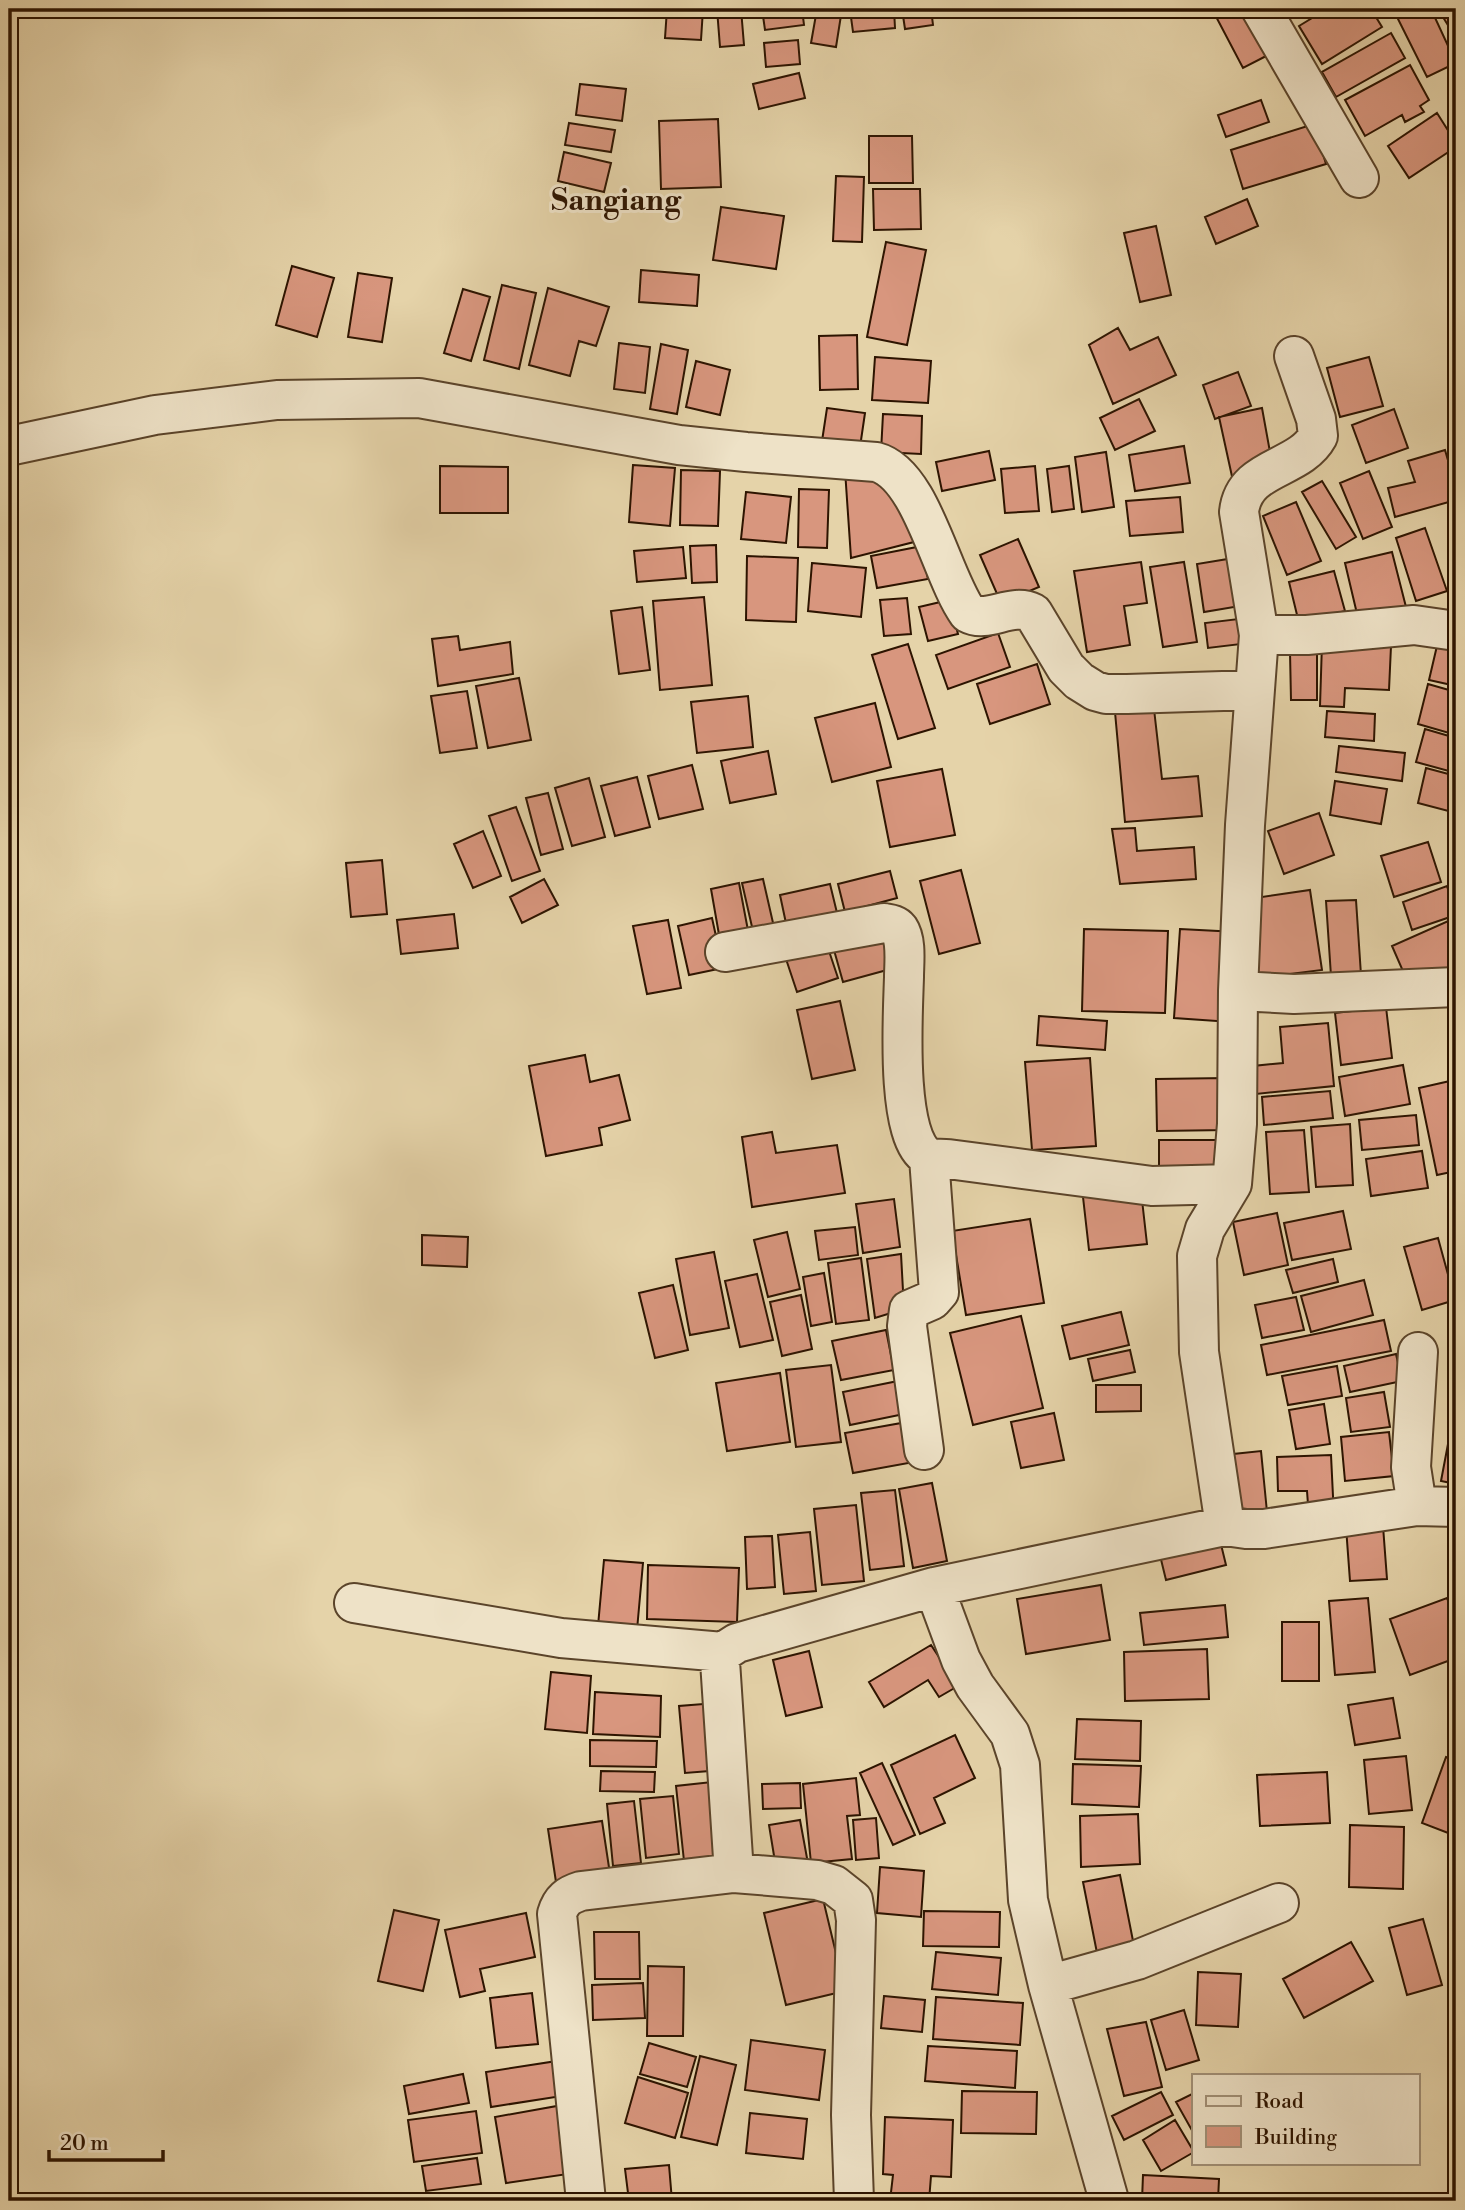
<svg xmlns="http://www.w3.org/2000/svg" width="1465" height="2210" viewBox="0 0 1465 2210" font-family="'Libre Bodoni',serif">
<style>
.building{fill:#d8967e;stroke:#2d1400;stroke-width:2}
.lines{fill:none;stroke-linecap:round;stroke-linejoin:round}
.minor-casing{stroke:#5b442a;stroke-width:42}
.minor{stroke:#eee2c7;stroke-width:38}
.labels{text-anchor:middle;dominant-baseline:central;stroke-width:6;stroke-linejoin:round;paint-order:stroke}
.quarter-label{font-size:30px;font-weight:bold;fill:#2d1400;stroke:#eee2c7}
</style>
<rect width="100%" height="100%" fill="#e5d3a9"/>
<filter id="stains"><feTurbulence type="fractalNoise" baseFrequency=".00286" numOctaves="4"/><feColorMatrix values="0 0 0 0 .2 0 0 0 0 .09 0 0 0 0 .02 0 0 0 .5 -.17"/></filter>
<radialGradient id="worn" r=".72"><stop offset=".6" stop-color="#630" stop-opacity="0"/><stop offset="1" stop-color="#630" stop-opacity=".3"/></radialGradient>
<path class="building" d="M667 9H703L701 40 665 38Z
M717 9H741L744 45 720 47Z
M762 9H802L804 25 765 30Z
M817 9H842L836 47 811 43Z
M894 9 895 28 853 32 850 10Z
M902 9H931L933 25 905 29Z
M1212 9H1250L1272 53 1243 68Z
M1282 9H1303L1287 18Z
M1327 9H1371L1382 27 1322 64 1299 26Z
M1393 9H1431L1456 63 1427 77Z
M1438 9H1456V34L1454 35Z
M1391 33 1405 58 1336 97 1322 72Z
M798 40 800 64 766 67 764 43Z
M1410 65 1429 100 1420 106 1424 112 1405 122 1402 115 1365 136 1345 100Z
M799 73 805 98 759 109 753 84Z
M580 84 626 89 622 121 576 115Z
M1261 100 1269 122 1226 137 1218 115Z
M1437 113 1456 143V147L1409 178 1388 146Z
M718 119 721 187 661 189 659 121Z
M569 123 615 130 611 152 565 145Z
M1314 124 1326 164 1243 189 1231 150Z
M869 136H912L913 183H869Z
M564 152 611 163 604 192 558 181Z
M836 176 864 177 862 242 833 241Z
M873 189H920L921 229 874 230Z
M1247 199 1258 226 1216 244 1205 217Z
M721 207 784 216 776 269 713 260Z
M1156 226 1171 295 1140 302 1124 233Z
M886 242 926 250 907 345 867 337Z
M292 266 334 278 317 337 276 325Z
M641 270 699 275 697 306 639 302Z
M358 273 392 278 382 342 348 337Z
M502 285 536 293 519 369 484 360Z
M548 288 609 307 596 346 579 341 570 376 529 365Z
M463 289 490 297 471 361 444 353Z
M1118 328 1130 350 1158 337 1176 375 1113 404 1089 345Z
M857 335 858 389 820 390 819 336Z
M619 343 650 347 645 393 614 389Z
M661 344 688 350 677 414 650 409Z
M875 357 931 361 928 403 872 400Z
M1369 357 1383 406 1340 417 1327 368Z
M696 361 730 370 720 415 686 407Z
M1238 372 1251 406 1215 419 1203 385Z
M1139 399 1155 431 1115 450 1100 418Z
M827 408 865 413 860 447 822 441Z
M1262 408 1272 463 1233 481 1219 417Z
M1394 409 1408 448 1366 463 1352 425Z
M883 414 922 416 921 454 881 452Z
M1184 446 1190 483 1135 491 1129 455Z
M1445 450 1456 488V500L1395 517 1388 488 1415 482 1408 461Z
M989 451 995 480 942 491 936 462Z
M1106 452 1114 507 1082 512 1075 457Z
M633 465 675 468 670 526 629 522Z
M440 466 508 467V513H440Z
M1035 466 1039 511 1005 513 1001 469Z
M1069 466 1074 509 1052 512 1047 469Z
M881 468 914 542 851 558 845 470Z
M681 470 720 471 718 526 680 525Z
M1369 471 1392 527 1363 539 1340 483Z
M1322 481 1356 537 1336 549 1302 492Z
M799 489 829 490 827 548 798 547Z
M746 492 791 497 786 543 741 539Z
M1180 497 1183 532 1130 536 1126 501Z
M1296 502 1321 561 1287 575 1263 516Z
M1450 515H1456V621L1453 622Z
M1425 528 1447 591 1416 601 1396 538Z
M1018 539 1039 587 1001 603 980 555Z
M716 545 717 582 692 583 690 546Z
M922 546 928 579 877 588 871 556Z
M683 547 686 578 637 582 634 551Z
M1392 552 1406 607 1358 618 1345 563Z
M747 556 798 558 796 622 746 620Z
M1240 557 1246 605 1204 612 1197 564Z
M1141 562 1147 603 1124 606 1130 645 1087 652 1074 571Z
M1184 562 1197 642 1163 647 1150 567Z
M812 563 866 568 861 617 808 611Z
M1334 571 1345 611 1299 623 1289 582Z
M704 597 712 685 660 690 653 601Z
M907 598 911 634 884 636 880 600Z
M949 600 958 634 928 641 919 607Z
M642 607 650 670 619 674 611 611Z
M1255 617 1258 642 1208 648 1205 623Z
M998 633 1010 667 948 689 936 655Z
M1440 633 1456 636V686L1429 680Z
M458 636 460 650 510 642 513 674 438 686 432 639Z
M1322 643 1391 646 1389 690 1345 688 1344 707 1320 706Z
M908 644 935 728 898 739 872 655Z
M1317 651V700H1291L1290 652Z
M1037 664 1050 704 990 724 977 684Z
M519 678 531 740 488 748 476 686Z
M1428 684 1456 692V735L1418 724Z
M467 691 477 748 440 753 431 696Z
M748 696 753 747 697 753 691 702Z
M875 703 891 767 832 782 815 718Z
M1154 709 1162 779 1198 776 1202 816 1125 822 1115 712Z
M1327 711 1375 714 1374 741 1325 737Z
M1425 729 1456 738V773L1416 762Z
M1339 746 1405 753 1402 781 1336 772Z
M768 751 776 794 730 803 721 761Z
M692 765 703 809 659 819 648 776Z
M1426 768 1456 776V813L1418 803Z
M942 769 955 835 890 847 877 781Z
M637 777 650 827 615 836 601 786Z
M589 778 605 837 572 846 555 788Z
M1335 781 1387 789 1381 824 1330 815Z
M548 793 563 849 541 855 526 798Z
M516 807 540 871 512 881 489 816Z
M1319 813 1334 855 1284 874 1268 831Z
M1135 828 1137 851 1194 847 1196 879 1120 884 1112 829Z
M483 831 501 876 473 888 454 844Z
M1428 842 1441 882 1394 897 1381 856Z
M382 860 387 914 351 917 346 863Z
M961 870 980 943 939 954 920 881Z
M890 871 897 898 845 912 838 884Z
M544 879 558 905 522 923 510 897Z
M763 879 776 936 755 940 742 883Z
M739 883 750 941 721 946 711 889Z
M830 884 838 917 787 928 780 895Z
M1447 886 1456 915 1412 930 1403 902Z
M1310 890 1322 970 1259 978 1248 899Z
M1356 900 1361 975 1331 976 1326 901Z
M454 914 458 948 401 954 397 920Z
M712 918 723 968 689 975 678 926Z
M1455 918 1456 964 1409 985 1392 946Z
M668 920 681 988 647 994 633 926Z
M887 928 898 967 843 982 832 943Z
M1084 929 1168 931 1165 1013 1082 1011Z
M1180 929 1237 932 1231 1022 1174 1018Z
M826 942 838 978 797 992 785 956Z
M840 1001 855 1070 812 1079 797 1010Z
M1386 1007 1392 1058 1341 1065 1335 1013Z
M1039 1016 1107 1021 1105 1050 1037 1045Z
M1328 1023 1334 1086 1256 1094 1253 1066 1283 1063 1280 1027Z
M585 1055 590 1082 619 1075 630 1120 599 1128 602 1145 546 1156 529 1066Z
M1090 1058 1096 1146 1032 1150 1025 1062Z
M1403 1065 1410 1104 1345 1116 1339 1077Z
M1226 1078 1227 1130 1157 1131 1156 1079Z
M1450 1081 1456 1108V1171L1437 1175 1419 1088Z
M1330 1091 1333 1118 1264 1125 1262 1097Z
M1416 1115 1419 1145 1362 1150 1359 1120Z
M1350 1124 1353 1185 1316 1187 1311 1127Z
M1304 1130 1309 1192 1270 1194 1266 1132Z
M772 1132 776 1153 837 1145 845 1193 752 1207 742 1137Z
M1159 1140H1230L1231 1183H1159Z
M1422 1151 1428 1188 1371 1196 1366 1159Z
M1141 1191 1147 1244 1089 1250 1083 1197Z
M894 1199 900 1247 863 1253 856 1204Z
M1343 1211 1351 1249 1292 1260 1284 1223Z
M1277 1213 1288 1265 1244 1275 1233 1222Z
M1030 1219 1044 1303 966 1315 952 1231Z
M855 1227 858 1255 819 1260 815 1231Z
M787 1232 800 1289 768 1297 754 1240Z
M422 1235 468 1237 467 1267 422 1265Z
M1438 1238 1455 1300 1422 1310 1404 1247Z
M714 1252 729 1328 690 1335 676 1259Z
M901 1254 904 1309 875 1318 867 1259Z
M861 1258 869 1320 836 1324 828 1263Z
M1333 1259 1338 1282 1293 1293 1286 1270Z
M824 1273 832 1322 811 1326 803 1277Z
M757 1274 773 1340 740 1347 725 1281Z
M1364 1280 1373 1315 1311 1332 1301 1296Z
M673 1285 688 1350 655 1358 639 1293Z
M801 1295 812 1349 782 1356 770 1302Z
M1296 1297 1304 1330 1262 1338 1255 1305Z
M1121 1312 1129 1345 1070 1359 1062 1326Z
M1021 1316 1043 1408 973 1425 950 1333Z
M1384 1320 1391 1351 1267 1375 1261 1345Z
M886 1330 894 1370 841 1380 832 1341Z
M1130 1350 1135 1372 1093 1381 1088 1359Z
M1396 1354 1402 1381 1350 1392 1344 1366Z
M831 1365 841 1442 796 1447 786 1370Z
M1337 1366 1342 1396 1288 1405 1282 1376Z
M780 1373 790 1442 727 1451 716 1383Z
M908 1379 914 1412 850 1425 843 1392Z
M1096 1385H1141V1411L1096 1412Z
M1384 1392 1390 1427 1351 1432 1346 1398Z
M1324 1404 1330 1444 1296 1449 1289 1410Z
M1455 1407H1456V1484L1441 1481Z
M1054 1413 1064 1460 1021 1468 1011 1422Z
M907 1422 914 1462 853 1473 845 1433Z
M1389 1432 1394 1476 1345 1481 1341 1437Z
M1261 1451 1267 1512 1231 1516 1224 1455Z
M1331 1455 1334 1517 1309 1518 1307 1491H1278L1277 1457Z
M932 1483 947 1561 913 1568 899 1489Z
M895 1490 904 1566 870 1570 861 1493Z
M856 1505 864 1581 822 1585 814 1509Z
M1383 1526 1387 1579 1350 1581 1346 1527Z
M1217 1528 1226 1565 1166 1580 1157 1543Z
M810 1532 816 1591 784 1594 778 1535Z
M772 1536 775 1587 747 1589 745 1537Z
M604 1560 643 1563 637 1630 598 1626Z
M648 1565 739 1568 737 1622 647 1619Z
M1101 1585 1110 1640 1026 1654 1017 1599Z
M1368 1598 1375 1672 1335 1675 1329 1601Z
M1447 1598 1456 1622V1658L1410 1675 1390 1619Z
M1225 1605 1228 1637 1144 1645 1140 1613Z
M1282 1622H1319V1681H1282Z
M931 1645 958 1686 939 1697 928 1680 884 1707 869 1682Z
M1207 1649 1209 1699 1125 1701 1124 1652Z
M809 1651 822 1707 786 1716 773 1660Z
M551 1672 591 1676 587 1733 545 1729Z
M595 1692 661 1696 660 1737 593 1734Z
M1393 1698 1400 1738 1355 1745 1348 1705Z
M716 1703 722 1770 685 1773 679 1706Z
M1077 1719 1141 1721 1140 1761 1075 1759Z
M955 1735 975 1778 934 1798 945 1823 920 1834 891 1765Z
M590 1740 657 1741 656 1767 590 1766Z
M1406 1756 1412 1810 1369 1814 1364 1760Z
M1446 1757 1456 1761V1836L1422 1823Z
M882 1763 915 1835 893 1845 860 1773Z
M1073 1764 1141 1766 1139 1807 1072 1804Z
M601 1771 655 1772 654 1792 600 1791Z
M1327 1772 1330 1823 1260 1826 1257 1775Z
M856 1778 860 1815 847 1816 852 1859 811 1863 803 1784Z
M721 1781 730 1857 684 1861 676 1786Z
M800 1783 801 1808 763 1809 762 1784Z
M673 1796 679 1854 646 1858 640 1799Z
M634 1801 641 1863 613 1866 607 1804Z
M1138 1814 1140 1864 1081 1867 1080 1816Z
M876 1818 879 1858 856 1860 853 1820Z
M800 1820 809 1869 777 1874 769 1825Z
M602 1821 610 1874 556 1882 548 1829Z
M1350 1825 1404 1827 1403 1889 1349 1887Z
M880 1867 924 1871 921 1917 877 1913Z
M1120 1875 1135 1951 1098 1958 1083 1882Z
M823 1899 845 1991 786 2005 764 1913Z
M394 1910 439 1920 423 1991 378 1981Z
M924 1911 1000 1912 999 1947 923 1946Z
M526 1913 535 1957 480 1969 485 1991 460 1997 445 1930Z
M1423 1919 1442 1985 1407 1995 1389 1928Z
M594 1932H639L640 1979H595Z
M1351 1942 1373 1981 1304 2018 1283 1979Z
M936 1952 1001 1958 998 1995 932 1989Z
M648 1966 684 1967 683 2036H647Z
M1198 1972 1241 1974 1238 2027 1196 2025Z
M643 1983 645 2018 593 2020 592 1985Z
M532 1993 538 2044 496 2048 490 1998Z
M884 1996 925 2000 922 2032 881 2028Z
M936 1997 1023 2003 1020 2045 933 2039Z
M1184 2010 1199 2060 1166 2070 1151 2020Z
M1146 2022 1162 2087 1124 2096 1107 2029Z
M751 2040 825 2050 819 2100 745 2090Z
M649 2043 696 2057 687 2087 640 2074Z
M928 2046 1017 2051 1015 2088 925 2081Z
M700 2056 736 2065 717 2145 681 2137Z
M557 2061 562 2096 491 2107 486 2072Z
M463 2074 469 2103 409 2114 404 2086Z
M638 2077 688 2093 675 2138 625 2123Z
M962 2091 1037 2092 1036 2134 961 2133Z
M1161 2092 1173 2115 1124 2140 1112 2116Z
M1194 2093V2134L1176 2102Z
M557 2106 568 2174 506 2183 495 2117Z
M476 2111 482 2153 414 2162 408 2120Z
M750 2113 807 2119 803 2159 746 2153Z
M885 2117 953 2120 951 2177 931 2176 929 2201H890L893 2175 883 2174Z
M1175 2120 1194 2152 1161 2171 1143 2140Z
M477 2158 481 2184 426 2191 422 2166Z
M669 2165 672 2201H629L625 2169Z
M1143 2175 1219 2179 1218 2201H1142Z"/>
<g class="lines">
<defs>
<path id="minor" d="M1261 9 1359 178
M9 446 155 415 277 400 419 398 679 445 746 452 876 462C922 474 941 576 968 613 988 624 1011 602 1033 613L1066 668 1079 681 1095 691 1106 694H1127L1255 690
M1259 635H1307L1414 625 1456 631
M725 952 884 923C889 924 895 924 899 929 907 941 904 963 904 977 903 1012 895 1137 927 1156 932 1160 941 1158 948 1159L1152 1186 1232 1184
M1238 991 1294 994 1456 987
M924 1450 907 1326 909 1310 932 1300 939 1292 929 1158
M1417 1506 1411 1467 1418 1352
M1225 1526 1246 1529H1264L1417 1506 1456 1507
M934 1587 961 1660 975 1686 1010 1734 1020 1765 1028 1900 1048 1985 1109 2200
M354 1603 561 1638 723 1652
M1048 1985 1137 1960 1279 1903
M586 2201 557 1914C561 1900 568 1895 581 1891L734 1873
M854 2201 851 2115 856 1920 853 1900 834 1885 817 1880 734 1873 720 1661 723 1652 737 1643 934 1587 1225 1526 1199 1352 1197 1256 1205 1229 1232 1184 1237 1124 1238 991 1245 825 1259 635 1239 512C1244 465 1299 471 1318 436L1316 419 1294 356"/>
</defs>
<use href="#minor" class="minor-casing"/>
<use href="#minor" class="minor"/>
</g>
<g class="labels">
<g class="quarter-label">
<text x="616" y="201">Sangiang</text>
</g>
</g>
<rect width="1465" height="2210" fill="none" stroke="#e5d3a9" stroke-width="35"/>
<rect x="10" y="10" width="1444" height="2189" fill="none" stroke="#2d1400" stroke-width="3.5"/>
<rect x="18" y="18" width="1430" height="2175" fill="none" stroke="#2d1400" stroke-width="2"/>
<rect x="1192" y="2074" width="228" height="91" fill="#eee2c7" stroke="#a19077" stroke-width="2"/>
<rect x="1206" y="2096" width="35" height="10" fill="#eee2c7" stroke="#a19077" stroke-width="2"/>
<text x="1255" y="2108" font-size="21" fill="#2d1400">Road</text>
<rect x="1206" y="2126" width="35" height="21" fill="#d8967e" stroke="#a19077" stroke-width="2"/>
<text x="1255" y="2144" font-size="21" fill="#2d1400">Building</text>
<path d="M49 2150v10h114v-10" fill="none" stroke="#2d1400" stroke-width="3.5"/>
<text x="60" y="2150" font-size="21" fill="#2d1400" stroke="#eee2c7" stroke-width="5" paint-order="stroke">20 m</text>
<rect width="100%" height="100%" filter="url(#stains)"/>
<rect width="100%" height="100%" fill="url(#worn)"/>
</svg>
